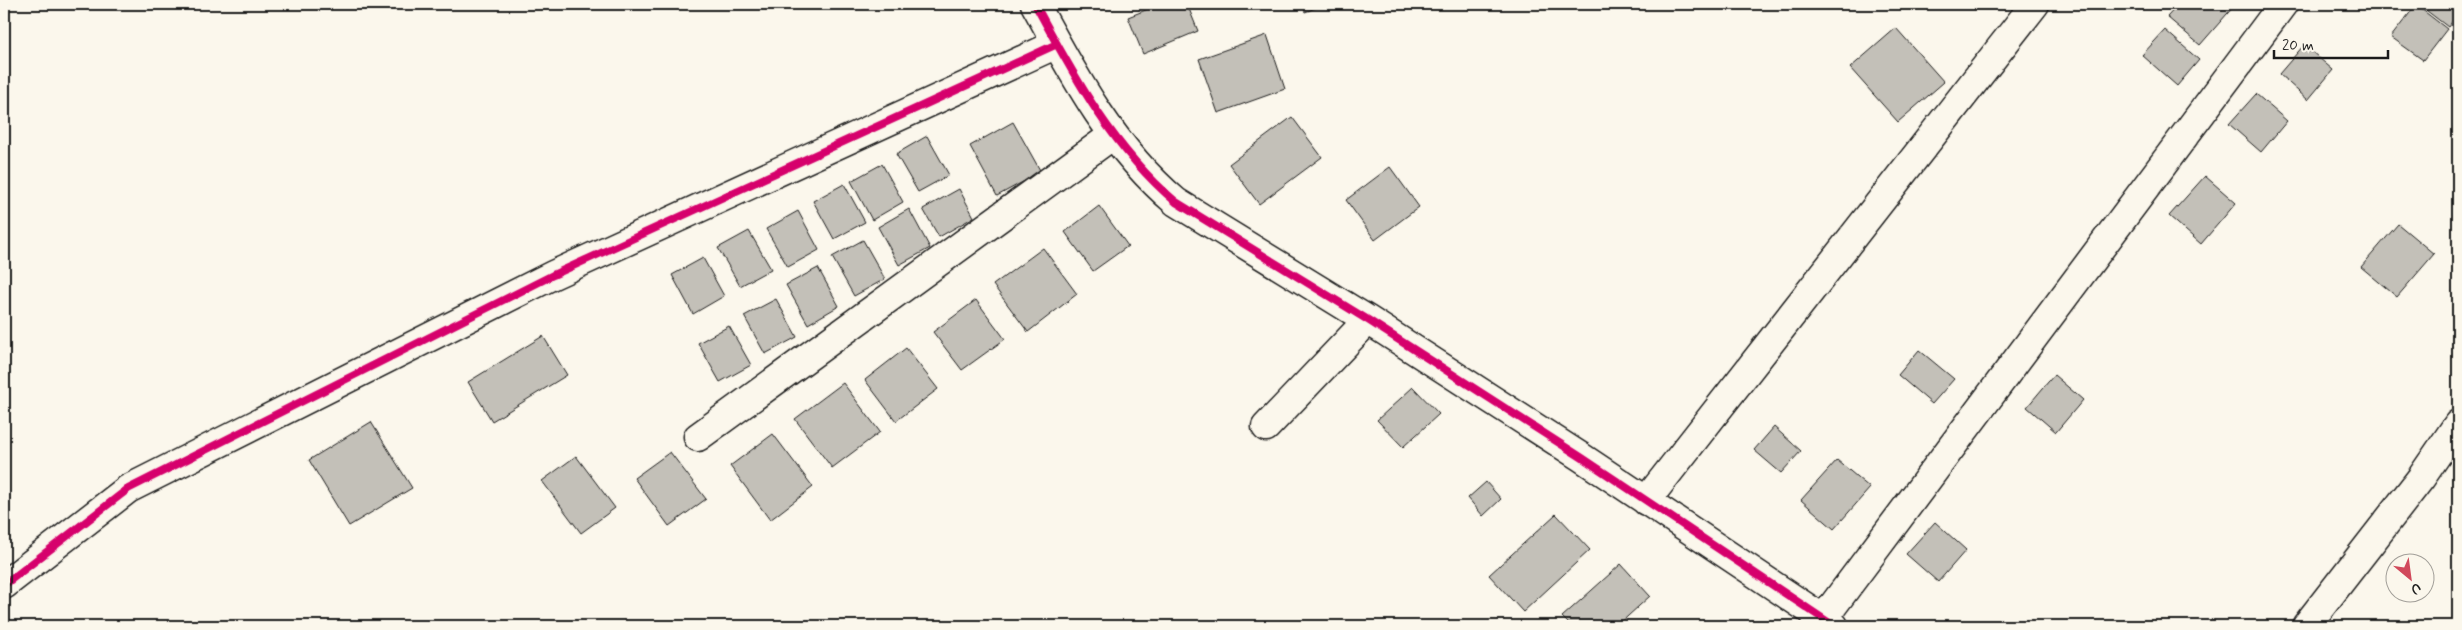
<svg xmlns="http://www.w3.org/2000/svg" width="2462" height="630" viewBox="0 0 2462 630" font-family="Mynerve,sans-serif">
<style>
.building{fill:#c3c0b8;stroke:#1c1c1c}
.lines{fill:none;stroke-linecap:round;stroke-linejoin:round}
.minor-casing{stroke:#1c1c1c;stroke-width:31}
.minor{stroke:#fbf7ec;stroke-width:28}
.cycleway-casing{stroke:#fbf7ec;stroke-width:11}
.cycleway{stroke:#d6006c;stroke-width:8}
</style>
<rect width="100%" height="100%" fill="#fbf7ec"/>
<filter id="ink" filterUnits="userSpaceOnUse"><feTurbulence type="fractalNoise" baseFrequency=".02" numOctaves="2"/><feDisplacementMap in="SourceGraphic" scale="10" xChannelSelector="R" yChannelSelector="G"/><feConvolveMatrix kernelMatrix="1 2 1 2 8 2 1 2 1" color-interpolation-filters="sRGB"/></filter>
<g filter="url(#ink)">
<path class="building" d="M1161 4H1187L1198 31 1143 54 1128 17Z
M1302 4H1326L1305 12Z
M2179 4H2231L2234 6 2200 45 2167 17Z
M2418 4H2458V14L2448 27Z
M2416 5 2447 29 2423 60 2391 37Z
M1896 28 1944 82 1898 122 1850 68Z
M2165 30 2199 60 2177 86 2142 55Z
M1267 35 1285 89 1218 113 1199 59Z
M2304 45 2333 70 2308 100 2279 74Z
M2256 94 2287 121 2261 152 2229 124Z
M1292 117 1322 157 1259 204 1229 164Z
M1013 122 1041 172 997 196 970 146Z
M927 136 949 175 918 192 896 154Z
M882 164 903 202 872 220 851 181Z
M1390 167 1419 207 1375 240 1346 200Z
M2205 176 2236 203 2201 244 2169 216Z
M844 184 865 222 834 239 813 201Z
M959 189 974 217 939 237 923 209Z
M1099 206 1128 246 1093 271 1065 232Z
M909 209 930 248 899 265 878 227Z
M798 211 819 250 788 267 766 229Z
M2398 224 2434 254 2397 297 2361 267Z
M749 231 771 269 740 286 718 248Z
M863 240 885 279 854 296 832 257Z
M1043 248 1077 294 1028 332 993 285Z
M703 258 724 296 693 314 672 275Z
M818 268 839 306 808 324 786 285Z
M776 299 797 337 765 354 744 316Z
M976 300 1005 339 962 370 933 332Z
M729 326 751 365 720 382 698 343Z
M543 336 567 375 492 421 468 382Z
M906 348 938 389 896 421 865 380Z
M1919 350 1954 379 1932 404 1898 375Z
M2054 375 2083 400 2056 432 2027 407Z
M843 383 880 432 832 468 795 419Z
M1413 387 1439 414 1403 447 1377 420Z
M371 422 412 488 349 526 309 460Z
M1774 427 1801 451 1781 473 1754 450Z
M773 434 813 487 770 520 730 466Z
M670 452 706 499 669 526 634 478Z
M576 456 615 508 581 533 542 481Z
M1837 460 1870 488 1834 529 1801 500Z
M1486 482 1501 499 1483 516 1468 498Z
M1556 514 1590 550 1523 612 1489 575Z
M1935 522 1966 550 1938 582 1906 554Z
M1621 564 1650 596 1617 626H1571L1562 617Z"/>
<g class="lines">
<defs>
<path id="minor" d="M1035 4C1074 76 1112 148 1176 202L1368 320 1581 457 1834 626
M1266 427 1368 320
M698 437 1113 135
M1646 501 2035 4
M4 585 128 489 553 275 1057 44
M1815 626 1823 619 2283 4
M2306 626 2421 478 2458 424"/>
</defs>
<use href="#minor" class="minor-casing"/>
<use href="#minor" class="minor"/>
<defs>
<path id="cycleway" d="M1035 4C1074 76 1112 148 1176 202L1368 320 1581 457 1834 626
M4 585 128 489 553 275 1057 44"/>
</defs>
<use href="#cycleway" class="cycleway-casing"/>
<use href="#cycleway" class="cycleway"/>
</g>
</g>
<rect width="2462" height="630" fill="none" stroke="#fbf7ec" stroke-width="20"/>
<rect x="10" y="10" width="2442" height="610" fill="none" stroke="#1c1c1c" stroke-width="2" filter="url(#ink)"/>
<g transform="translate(2410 578) rotate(151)"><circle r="24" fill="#fbf7ec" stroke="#a29f99"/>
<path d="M0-4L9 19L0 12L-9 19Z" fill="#d1495b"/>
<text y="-8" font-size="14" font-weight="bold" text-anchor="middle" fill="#1c1c1c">U</text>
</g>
<path d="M2274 50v8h114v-8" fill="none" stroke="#1c1c1c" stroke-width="2.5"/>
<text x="2282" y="50" font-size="15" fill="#1c1c1c" stroke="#fbf7ec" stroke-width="4" paint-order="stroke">20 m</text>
</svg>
